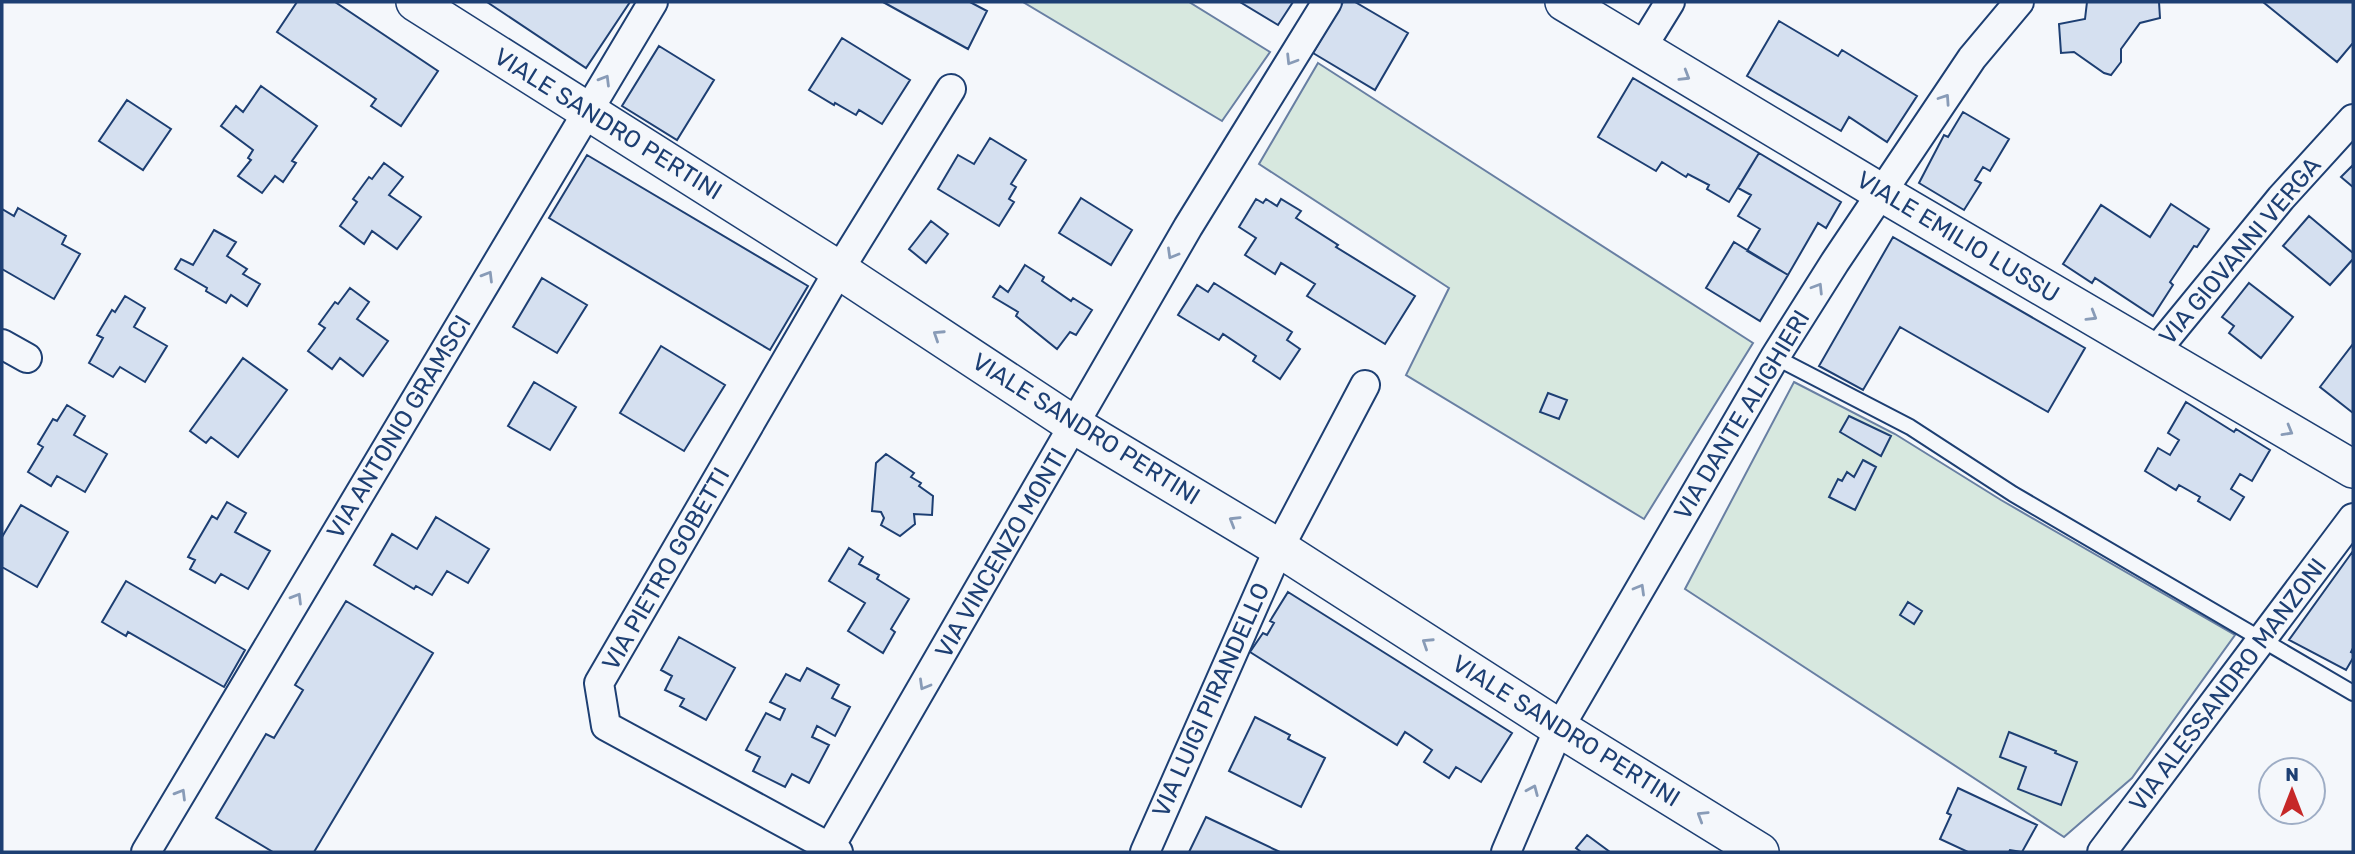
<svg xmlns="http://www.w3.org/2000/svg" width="2355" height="854" viewBox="0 0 2355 854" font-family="Rubik,sans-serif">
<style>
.green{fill:#d7e8df;stroke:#687fa3;stroke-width:2}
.building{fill:#d5e0f0;stroke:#1d3f73;stroke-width:2}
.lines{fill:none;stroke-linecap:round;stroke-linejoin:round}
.service-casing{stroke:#1d3f73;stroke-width:18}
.minor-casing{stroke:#1d3f73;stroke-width:32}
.tertiary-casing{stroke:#1d3f73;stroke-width:40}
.service{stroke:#f4f7fb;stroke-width:14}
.minor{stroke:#f4f7fb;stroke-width:28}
.tertiary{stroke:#f4f7fb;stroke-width:37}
.oneway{stroke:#889bb7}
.labels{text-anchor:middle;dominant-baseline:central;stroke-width:5;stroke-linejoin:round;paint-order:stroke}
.street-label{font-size:24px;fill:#1d3f73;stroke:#f4f7fb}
</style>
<rect width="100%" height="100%" fill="#f4f7fb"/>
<path class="green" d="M1023 2H1189L1270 52 1222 121Z
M1318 63 1753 343 1644 519 1406 375 1449 288 1259 164Z
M1794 382 1895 434 2001 500 2235 635 2132 778 2064 837 1685 589Z"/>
<path class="building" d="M297 2H335L438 71 401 126 371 106 376 99 277 32Z
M487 2H630L586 68Z
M883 2H970L987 11 968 49Z
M1240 2H1293L1278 25Z
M1343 2H1355L1408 33 1375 90 1313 53Z
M2087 2H2159L2160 18 2140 23 2121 49V62L2111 75 2104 73 2074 52 2061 53 2059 24 2085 19Z
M2263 2H2353V43L2337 62Z
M1779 21 1838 56 1842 50 1917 96 1887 142 1849 117 1841 131 1747 76Z
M842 38 910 80 882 124 859 110 856 115 835 103 834 105 809 90Z
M659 46 714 80 677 140 622 106Z
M1633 78 1759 153 1729 202 1707 189 1709 185 1688 174 1686 177 1662 162 1656 171 1598 137Z
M261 86 317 126 292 161 296 163 283 182 275 176 262 193 238 176 251 160 248 158 253 150 221 126 236 106 243 112Z
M127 100 171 129 143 170 99 141Z
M1963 112 2009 139 1990 171 1983 167 1975 180 1981 183 1964 210 1919 183 1944 135 1948 137Z
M990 138 1026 160 1011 184 1016 187 1009 199 1014 202 999 226 938 189 958 155 974 164Z
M1759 153 1841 202 1826 228 1818 223 1788 275 1747 251 1760 229 1738 216 1751 195 1738 188Z
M587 155 808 286 770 350 549 218Z
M384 163 403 177 389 195 421 217 397 249 372 231 364 244 340 226 357 202 353 199 369 177 372 179Z
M2353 165V187L2341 177Z
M1081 198 1132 230 1111 265 1059 233Z
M1256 199 1263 203 1266 199 1277 206 1281 199 1301 211 1296 218 1338 245 1336 247 1415 296 1385 344 1307 296 1315 284 1281 263 1275 274 1245 255 1256 238 1239 227Z
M2171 204 2209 229 2197 247 2194 246 2170 282 2173 285 2153 316 2095 278 2092 283 2063 264 2101 205 2150 237Z
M18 208 66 236 62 244 80 254 54 299 2 269V209L14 216Z
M2309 216 2353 253V259L2330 285 2283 246Z
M931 221 948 234 926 263 909 249Z
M214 230 236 242 227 256 247 269 243 274 260 284 247 306 231 295 226 303 206 291 207 288 175 269 181 259 193 265Z
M1893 237 2085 348 2048 412 1900 327 1863 390 1819 366Z
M1734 242 1788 275 1760 321 1706 288Z
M1025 265 1044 277 1042 281 1071 301 1073 298 1092 310 1076 335 1070 332 1057 349 1016 316 1018 312 993 297 1000 286 1008 292Z
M542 278 587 305 557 353 513 327Z
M1214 283 1292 332 1287 340 1300 349 1280 379 1253 361 1256 356 1223 334 1219 340 1178 315 1197 285 1208 292Z
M2249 283 2293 317 2261 358 2229 333 2234 326 2222 317Z
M350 288 369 302 357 319 388 341 363 376 340 358 332 369 308 351 325 328 319 324 335 302 338 304Z
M125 296 145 308 134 327 167 346 145 382 120 367 113 377 89 363 103 338 97 335 112 310 115 312Z
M2353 344V413L2320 387Z
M661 346 725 385 684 451 620 413Z
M243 358 287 390 238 457 211 437 206 443 190 431Z
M534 382 576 407 550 450 508 426Z
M1548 393 1567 400 1559 419 1540 412Z
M2186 402 2234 432 2236 429 2270 450 2252 481 2240 474 2231 489 2244 497 2230 520 2198 501 2200 497 2179 485 2176 490 2145 471 2158 448 2170 455 2179 440 2168 433Z
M67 405 85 416 74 435 107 454 85 492 57 476 51 486 28 472 43 447 38 444 53 419 57 421Z
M1849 416 1891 436 1881 456 1840 432Z
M886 454 914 473 911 477 921 483 919 486 933 496 932 515 914 514 915 524 900 536 881 525 884 518 881 512 872 511 876 463Z
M1863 460 1876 467 1855 510 1829 497 1838 479 1842 481 1847 472 1854 477Z
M227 502 246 513 235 532 270 551 248 589 221 574 215 583 190 569 195 560 188 557 212 516 217 519Z
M21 505 68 532 37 587 2 567V537Z
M436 517 489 549 468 583 447 571 432 595 416 586 414 589 374 565 392 534 417 549Z
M849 548 863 557 859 564 879 575 877 579 909 599 891 629 895 632 883 653 848 631 865 603 829 581Z
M2353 551V648L2351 652 2353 653V658L2346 670 2289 640Z
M126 581 245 650 224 687 128 632 126 636 102 622Z
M1288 592 1512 733 1481 782 1456 767 1449 778 1424 762 1432 750 1405 732 1397 745 1250 652 1263 633 1267 635 1274 623 1270 621Z
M346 601 433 653 314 852H273L216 818 266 734 274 738 303 690 295 685Z
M1908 602 1922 611 1914 624 1900 615Z
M679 637 735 668 706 720 680 706 684 699 665 690 672 676 661 670Z
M807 668 839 685 832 698 850 707 835 736 817 726 812 737 829 745 809 783 792 774 785 787 753 771 760 757 746 750 766 713 780 720 785 709 770 702 786 674 800 681Z
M1255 717 1290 735 1288 739 1325 758 1301 807 1229 771Z
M2009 732 2056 751 2055 753 2077 762 2061 805 2018 789 2026 767 2000 757Z
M1958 788 2037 825 2022 852 2010 850 2009 852H1968L1940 839 1951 815 1947 813Z
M1206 817 1280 852H1189Z
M1587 835 1610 852H1581L1576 848Z"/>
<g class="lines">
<defs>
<path id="service" d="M1775 357 1910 427 2013 494 2353 693"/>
<path id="minor" d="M1641 49 1670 2
M2 344 27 358
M2154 353 2281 198 2353 119
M146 852 653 2
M827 852 1188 227 1327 2
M838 852 606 726 599 683 839 270 951 89
M1145 852 1279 548 1365 385
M1506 852 1559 728 1775 357 1835 262 1972 58 2019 2
M2102 852 2353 518"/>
<path id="tertiary" d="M415 2 839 270 1074 425 1279 548 1559 728 1760 852
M1564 2 1882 193 2353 469"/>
</defs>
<use href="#service" class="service-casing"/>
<use href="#minor" class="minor-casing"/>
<use href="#tertiary" class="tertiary-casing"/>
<use href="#service" class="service"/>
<use href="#minor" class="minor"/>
<use href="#tertiary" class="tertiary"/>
</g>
<defs><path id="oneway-chevron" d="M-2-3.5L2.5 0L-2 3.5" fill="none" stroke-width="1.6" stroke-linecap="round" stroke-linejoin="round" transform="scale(1.75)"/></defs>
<g class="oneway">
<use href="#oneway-chevron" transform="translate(1291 60) rotate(122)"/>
<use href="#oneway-chevron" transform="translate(1685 76) rotate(31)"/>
<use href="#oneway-chevron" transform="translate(605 80) rotate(-59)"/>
<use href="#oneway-chevron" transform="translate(1945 99) rotate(-56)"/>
<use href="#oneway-chevron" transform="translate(1172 254) rotate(120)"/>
<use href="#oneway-chevron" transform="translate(488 276) rotate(-59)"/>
<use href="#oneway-chevron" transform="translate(1818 288) rotate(-58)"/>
<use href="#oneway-chevron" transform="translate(2092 316) rotate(31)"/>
<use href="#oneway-chevron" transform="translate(938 335) rotate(-147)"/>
<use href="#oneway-chevron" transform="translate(2288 431) rotate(30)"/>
<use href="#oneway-chevron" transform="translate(1234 521) rotate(-149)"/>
<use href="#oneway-chevron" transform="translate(1640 589) rotate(-60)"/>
<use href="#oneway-chevron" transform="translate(297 598) rotate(-59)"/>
<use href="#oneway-chevron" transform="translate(1427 643) rotate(-147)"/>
<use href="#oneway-chevron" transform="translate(924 685) rotate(120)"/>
<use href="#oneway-chevron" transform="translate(1533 790) rotate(-67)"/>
<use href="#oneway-chevron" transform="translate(181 794) rotate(-59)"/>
<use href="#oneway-chevron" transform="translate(1702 816) rotate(-148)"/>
</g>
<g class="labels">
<g class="street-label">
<text transform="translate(608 124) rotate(32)">VIALE SANDRO PERTINI</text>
<text transform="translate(1958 237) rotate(31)">VIALE EMILIO LUSSU</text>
<text transform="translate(2240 251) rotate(-50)">VIA GIOVANNI VERGA</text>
<text transform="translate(1742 415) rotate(-59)">VIA DANTE ALIGHIERI</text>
<text transform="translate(399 427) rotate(-59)">VIA ANTONIO GRAMSCI</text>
<text transform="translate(1086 429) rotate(32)">VIALE SANDRO PERTINI</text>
<text transform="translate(1001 553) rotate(-60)">VIA VINCENZO MONTI</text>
<text transform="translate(666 569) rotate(-60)">VIA PIETRO GOBETTI</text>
<text transform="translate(2228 685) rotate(-53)">VIA ALESSANDRO MANZONI</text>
<text transform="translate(1211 700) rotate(-66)">VIA LUIGI PIRANDELLO</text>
<text transform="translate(1566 731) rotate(32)">VIALE SANDRO PERTINI</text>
</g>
</g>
<rect width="2355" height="854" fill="none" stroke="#1d3f73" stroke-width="7"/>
<g transform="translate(2292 791)"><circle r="33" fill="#f4f7fb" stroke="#9eadc5" stroke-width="2"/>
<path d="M0-5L12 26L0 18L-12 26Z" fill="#c62828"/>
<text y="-10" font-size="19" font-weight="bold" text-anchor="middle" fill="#1d3f73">N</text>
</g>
</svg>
